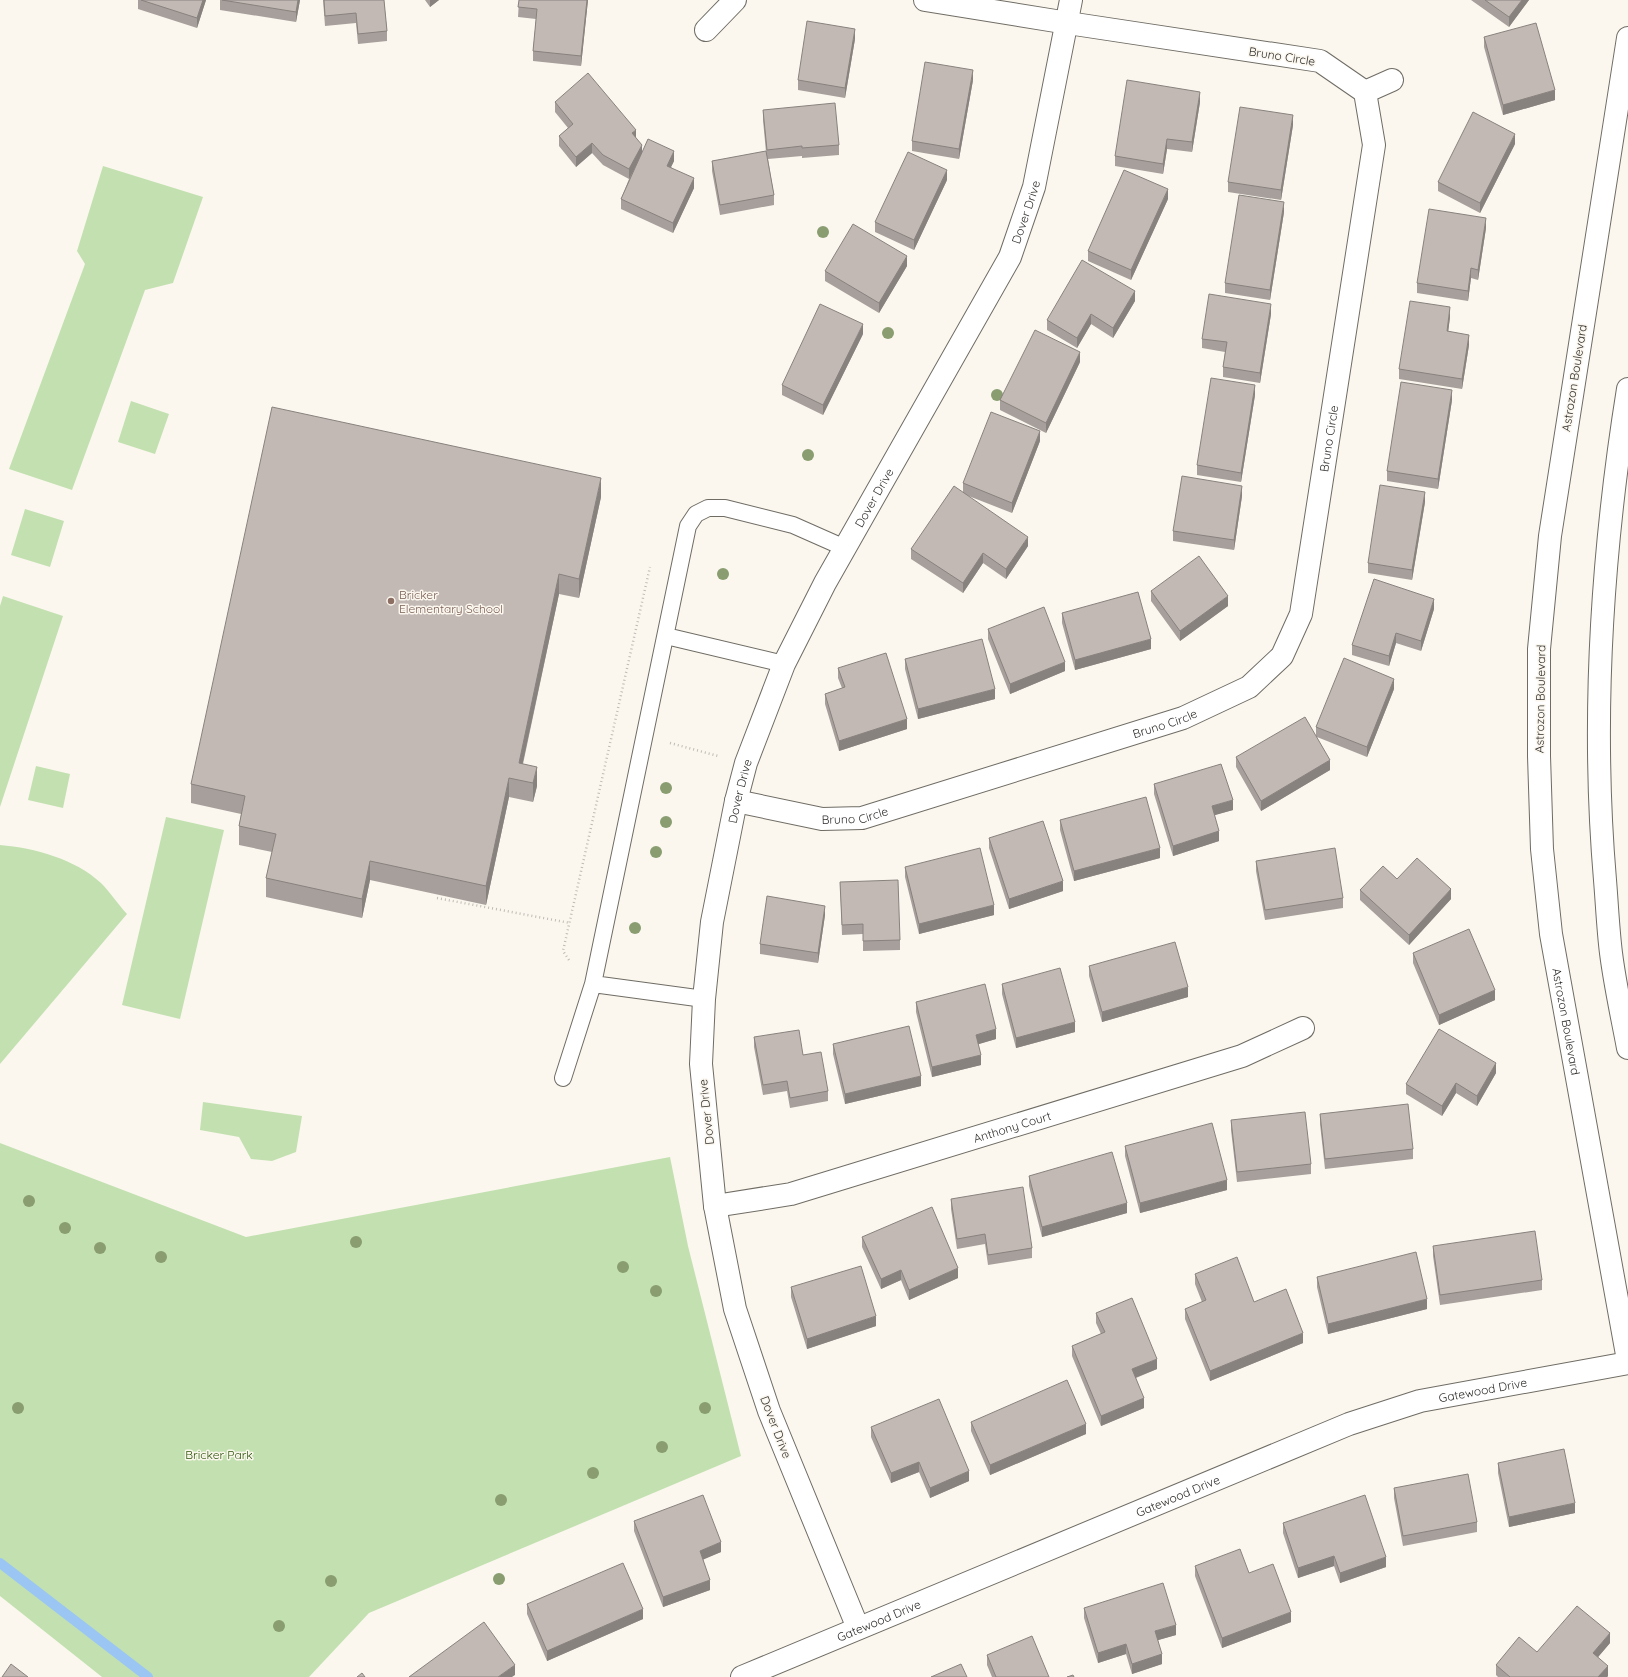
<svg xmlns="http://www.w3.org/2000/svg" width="1628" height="1677" viewBox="0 0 1628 1677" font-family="Quicksand,sans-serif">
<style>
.park{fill:#c3e1b0}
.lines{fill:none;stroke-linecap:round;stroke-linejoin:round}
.stream{stroke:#9bc6f3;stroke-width:10}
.service-casing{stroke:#6f6c64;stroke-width:18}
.minor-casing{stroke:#6f6c64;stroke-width:24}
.secondary-casing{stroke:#6f6c64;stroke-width:24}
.path{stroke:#bebbb4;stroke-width:2.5;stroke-dasharray:1 3;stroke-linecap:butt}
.service{stroke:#fff;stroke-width:16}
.minor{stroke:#fff;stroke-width:22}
.secondary{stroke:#fff;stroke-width:22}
.tree{fill:#8a9d70}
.wall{fill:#a79f9b}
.shaded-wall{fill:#88827e}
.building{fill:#c2b9b4;stroke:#88827e}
.education-dot{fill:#8d6e63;stroke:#fbf7ef;stroke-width:1.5}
.labels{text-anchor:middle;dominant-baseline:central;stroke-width:3;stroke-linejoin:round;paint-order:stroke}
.street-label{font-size:12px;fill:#2f2e2b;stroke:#fbf7ef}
.education-label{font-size:12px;fill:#785e54;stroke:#fbf7ef;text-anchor:start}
.park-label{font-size:12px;fill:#2d5409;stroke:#fbf7ef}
</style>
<rect width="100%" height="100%" fill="#fbf7ef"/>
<path class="park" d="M103 166 203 197 173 283 145 290 72 490 9 469 85 264 77 251Z
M131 401 169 414 155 454 118 442Z
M25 509 64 521 50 567 11 555Z
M3 596 63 616 0 807V606Z
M36 766 70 774 63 808 28 800Z
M166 817 224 830 180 1019 122 1005Z
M0 845C35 848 75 859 101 883 110 892 118 904 127 914L0 1064Z
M203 1102 302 1116 296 1152 272 1161 251 1159 239 1137 200 1130Z
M0 1143 246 1237 670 1157 688 1246 741 1456 369 1613 309 1677H102L0 1596Z"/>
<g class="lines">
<path class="stream" d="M0 1563 148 1677"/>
<defs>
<path id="service" d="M666 636 784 664
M593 984 704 999
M563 1078 593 984 688 526 696 514 708 508H725L793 525 845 548"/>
<g id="minor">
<path d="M706 30 735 0"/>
<path d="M1365 92 1392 80"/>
<path id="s1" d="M736 801 822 819 862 818 1183 718 1249 687 1282 656 1301 614 1374 145 1365 92 1320 61 1068 23 925 0"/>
<path id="s2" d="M715 1206 791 1194 1242 1056 1303 1028"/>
<path id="s3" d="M858 1628 769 1411 735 1309 715 1206 701 1064 704 999 712 922 736 801 746 763 784 664 825 583 1010 257 1034 187 1071 0"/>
<path id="s4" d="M742 1677 1349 1424 1420 1401 1628 1363"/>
</g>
<g id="secondary">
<path id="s5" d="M1628 38 1550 536 1539 649V756L1542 849 1551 934 1628 1360"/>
<path d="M1628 389C1602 551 1591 716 1605 880 1607 904 1608 929 1611 953 1615 985 1622 1016 1628 1048"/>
</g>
</defs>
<use href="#service" class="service-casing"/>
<use href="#minor" class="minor-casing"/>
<use href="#secondary" class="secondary-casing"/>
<path class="path" d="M670 743 718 756
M437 898 570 923
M569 960 563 951 650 567"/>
<use href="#service" class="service"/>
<use href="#minor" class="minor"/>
<use href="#secondary" class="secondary"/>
</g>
<g class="tree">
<circle cx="823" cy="232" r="6"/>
<circle cx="888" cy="333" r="6"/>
<circle cx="997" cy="395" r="6"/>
<circle cx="808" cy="455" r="6"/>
<circle cx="723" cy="574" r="6"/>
<circle cx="666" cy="788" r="6"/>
<circle cx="666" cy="822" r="6"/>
<circle cx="656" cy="852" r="6"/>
<circle cx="635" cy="928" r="6"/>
<circle cx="29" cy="1201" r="6"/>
<circle cx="65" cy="1228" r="6"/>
<circle cx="356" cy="1242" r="6"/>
<circle cx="100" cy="1248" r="6"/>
<circle cx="161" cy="1257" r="6"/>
<circle cx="623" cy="1267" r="6"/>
<circle cx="656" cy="1291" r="6"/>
<circle cx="18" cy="1408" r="6"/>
<circle cx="705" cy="1408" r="6"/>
<circle cx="662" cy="1447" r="6"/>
<circle cx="593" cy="1473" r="6"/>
<circle cx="501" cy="1500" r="6"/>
<circle cx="499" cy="1579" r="6"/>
<circle cx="331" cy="1581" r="6"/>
<circle cx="279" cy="1626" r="6"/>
</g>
<path class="wall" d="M138 0H206L197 28 138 9Z
M220 0H300L296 22 220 10Z
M323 0H384L387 31V41L358 44 356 23 325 26Z
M425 0H439L430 7Z
M519 0H588L581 66 533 61V51L536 19 518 17Z
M1471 0H1529L1509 27Z
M1484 37 1555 100 1503 115 1484 47Z
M855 39 845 98 798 90V80Z
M973 80 959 159 912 151V141Z
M555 102 636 138 642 152 674 161 671 167 694 188 673 233 621 209V199L629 179 603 165 592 153 576 167 559 146V136L568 128 555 112Z
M1200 102 1192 152 1167 149 1163 174 1115 166V156Z
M763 110 839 145V155L802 158V156L768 159 774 195V205L720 215 712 171V161L766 152 763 120Z
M1293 125 1281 200 1228 192V182Z
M1515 144 1480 213 1438 191V182Z
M947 180 914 250 875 232V222Z
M1168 199 1131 280 1088 261V251Z
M1284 212 1270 300 1225 293V283Z
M1486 228 1478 280 1471 278 1468 301 1417 293V283Z
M907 266 879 313 825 281V271Z
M1135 301 1113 338 1091 324 1077 348 1047 330V320Z
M1271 314 1260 383 1223 377V367L1225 352 1202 348V339Z
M1450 317 1448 332 1469 345 1462 389 1399 379V369Z
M863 334 823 415 782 395V385Z
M1080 362 1046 433 1000 410V400Z
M1255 395 1241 482 1197 475V465Z
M1452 400 1438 489 1387 481V471Z
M1040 441 1012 513 966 495 1028 546 1006 579 983 563 963 593 911 559V549L963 492V483Z
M1242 496 1234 550 1173 541V531Z
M601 497 579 598 559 594 523 764 537 786 533 802 509 797 486 905 370 880 362 918 266 897V878L272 852 239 845V826L241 814 191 803V784Z
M1425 502 1412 580 1368 573V563Z
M1151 591 1228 606 1180 641 1151 601Z
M1434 609 1421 651 1396 643 1389 666 1352 655V645Z
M1062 613 1151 649 1075 670 1062 623Z
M988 629 1065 671 1010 694 988 639Z
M905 659 995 699 918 719 905 669Z
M838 668 907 729 839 751 825 704V694L842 688 838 678Z
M1394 689 1367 757 1317 737 1330 770 1261 811 1236 767V757L1316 736V727Z
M1154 784 1233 810 1214 815 1219 841 1173 856 1154 794Z
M1060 820 1160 858 1074 881 1060 830Z
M989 838 1063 891 1009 909 989 848Z
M1256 861 1343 898V908L1265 920 1256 871Z
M905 867 994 915 919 934 905 877Z
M1397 879 1451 899 1409 945 1360 900V890Z
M840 882 900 940V950L863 951V934L842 935Z
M825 915 818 963 760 954V944Z
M1413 953 1495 1000 1439 1025 1413 963Z
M1089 966 1188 997 1102 1022 1089 976Z
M1002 984 1075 1032 1016 1048 1002 994Z
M916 1002 996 1039 978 1044 981 1065 932 1077 916 1012Z
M754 1037 803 1055 828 1091V1101L790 1108 787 1091 763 1095 754 1047Z
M833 1044 921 1086 845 1104 833 1054Z
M1496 1073 1477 1106 1456 1093 1442 1116 1406 1094V1084Z
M1320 1114 1413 1149V1159L1325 1169 1320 1124Z
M1231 1120 1311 1164V1174L1237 1182 1231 1130Z
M1125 1146 1227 1190 1140 1213 1125 1156Z
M1029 1176 1127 1213 1042 1237 1029 1186Z
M951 1199 1032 1248V1258L988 1265 985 1244 957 1249 951 1209Z
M862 1237 958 1278 909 1300 901 1280 881 1289 862 1247Z
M1433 1246 1542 1280V1290L1440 1305 1433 1256Z
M1195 1274 1254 1302 1303 1343 1210 1381 1185 1319V1309L1202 1302 1195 1284Z
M1317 1277 1427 1309 1328 1334 1317 1287Z
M791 1287 876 1326 807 1349 791 1297Z
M1096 1313 1157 1369 1136 1378 1144 1408 1101 1426 1072 1356V1346L1101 1334 1096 1323Z
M971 1422 1086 1434 990 1475 971 1431Z
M871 1427 969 1481 930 1498 919 1472 891 1483 871 1437Z
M1498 1463 1575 1513 1509 1527 1498 1473Z
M1394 1488 1477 1522V1532L1403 1546 1394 1498Z
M634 1521 721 1552 703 1559 710 1590 663 1607 634 1531Z
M1283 1523 1386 1567 1340 1583 1334 1566 1298 1578 1283 1533Z
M1195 1566 1291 1622 1222 1648 1195 1576Z
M527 1604 643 1619 547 1661 527 1614Z
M1084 1608 1176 1635 1158 1640 1162 1664 1132 1674 1126 1654 1098 1663 1084 1618Z
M1610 1643 1598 1657 1608 1676 1607 1677H1498L1496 1675V1665L1537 1652Z
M987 1655 1049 1677H992L987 1665Z"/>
<path class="shaded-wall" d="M203 0H206L197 28V18Z
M298 0H300L296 22V12Z
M430 0H439L430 7Z
M587 0H588L581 66V56Z
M1522 0H1529L1509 27V17Z
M855 29V39L845 98V88Z
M973 70V80L959 159V149Z
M1555 90V100L1503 115V105Z
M1200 92V102L1192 152V142Z
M1293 115V125L1281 200V190Z
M636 130V140L632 133Z
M1515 134V144L1480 213V203Z
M1167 139V149L1163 174V164Z
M592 143V153L576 167V157Z
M642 145V155L629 179V169Z
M674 151V161L667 175V166Z
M947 170V180L914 250V240Z
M694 178V188L673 233V223Z
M1168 189V199L1131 280V270Z
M1284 202V212L1270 300V290Z
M1486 218V228L1478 280V270Z
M907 256V266L879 313V303Z
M1471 268V278L1468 301V291Z
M1135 291V301L1113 338V328Z
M1271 304V314L1260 383V373Z
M1450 307V317L1447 341V331Z
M1091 314V324L1077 348V338Z
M863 324V334L823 415V405Z
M1469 335V345L1462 389V379Z
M1080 352V362L1046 433V423Z
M1255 385V395L1241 482V473Z
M1452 390V400L1438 489V479Z
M1040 431V441L1012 513V503Z
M601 478V497L579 598V579Z
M1242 486V496L1234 550V540Z
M1425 492V502L1412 580V570Z
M1028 537V546L1006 579V569Z
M983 553V563L963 593V583Z
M559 574V594L519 780V763Z
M1228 596V606L1180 641V631Z
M1434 599V609L1421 651V641Z
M1396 633V643L1389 666V656Z
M1151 639V649L1075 670V660Z
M1065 662V671L1010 694V684Z
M1394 679V689L1367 757V747Z
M995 689V699L918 719V709Z
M907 719V729L839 751V741Z
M1330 760V770L1261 811V801Z
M537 767V786L533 802V783Z
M509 778V797L486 905V886Z
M1233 800V810L1212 816V806Z
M1219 831V841L1173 856V846Z
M1160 848V858L1074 881V871Z
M370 861V880L362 918V899Z
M1063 881V891L1009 909V899Z
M1451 889V899L1409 945V935Z
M994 905V915L919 934V924Z
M825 906V915L818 963V953Z
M1188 987V997L1102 1022V1012Z
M1495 990V1000L1439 1025V1015Z
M1075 1022V1032L1016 1048V1038Z
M996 1029V1039L976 1045V1035Z
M981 1055V1065L932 1077V1067Z
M1496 1063V1073L1477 1106V1096Z
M921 1076V1086L845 1104V1094Z
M1456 1083V1093L1442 1116V1106Z
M1227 1180V1190L1140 1213V1203Z
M1127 1203V1213L1042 1237V1227Z
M958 1268V1278L909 1300V1290Z
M901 1270V1280L881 1289V1279Z
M1427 1299V1309L1328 1334V1324Z
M876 1316V1326L807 1349V1339Z
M1303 1333V1343L1210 1381V1371Z
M1157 1359V1369L1132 1379V1369Z
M1144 1398V1408L1101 1426V1416Z
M1086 1424V1434L990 1475V1465Z
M919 1462V1472L891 1483V1473Z
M969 1471V1481L930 1498V1488Z
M1575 1503V1513L1509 1527V1517Z
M721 1542V1552L700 1561V1551Z
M1334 1556V1566L1298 1578V1568Z
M1386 1557V1567L1340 1583V1573Z
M710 1580V1590L663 1607V1597Z
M643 1609V1619L547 1661V1651Z
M1291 1612V1622L1222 1648V1638Z
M1176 1625V1635L1155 1641V1631Z
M1610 1633V1643L1593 1663V1653Z
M1126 1644V1654L1098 1663V1653Z
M1162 1654V1664L1132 1674V1664Z
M515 1665V1675L512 1677H498Z
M1608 1666V1676L1607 1677H1598Z"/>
<path class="building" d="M141 0H203L197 18Z
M222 0H298L296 12Z
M324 0H384L387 31 358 34 356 13 325 16Z
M519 0H587L581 56 533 51 537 9 518 7Z
M1485 0H1522L1509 17Z
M807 21 855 29 845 88 798 80Z
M1536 23 1555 90 1503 105 1484 37Z
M925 62 973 70 959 149 912 141Z
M588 73 636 130 632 133 642 145 629 169 603 155 592 143 576 157 559 136 573 124 555 102Z
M1127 80 1200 92 1192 142 1167 139 1163 164 1115 156Z
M835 103 839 145 802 148V146L767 150 763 110Z
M1240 107 1293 115 1281 190 1228 182Z
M1473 112 1515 134 1480 203 1438 182Z
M648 139 674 151 667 166 694 178 673 223 621 199Z
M766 151 774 195 720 205 712 161Z
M908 152 947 170 914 240 875 222Z
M1124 170 1168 189 1131 270 1088 251Z
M1239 195 1284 202 1270 290 1225 283Z
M1429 209 1486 218 1478 270 1471 268 1468 291 1417 283Z
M853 224 907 256 879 303 825 271Z
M1082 260 1135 291 1113 328 1091 314 1077 338 1047 320Z
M1209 294 1271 304 1260 373 1223 367 1227 342 1202 339Z
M1410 301 1450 307 1447 331 1469 335 1462 379 1399 369Z
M820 304 863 324 823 405 782 385Z
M1035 330 1080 352 1046 423 1000 400Z
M1211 378 1255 385 1241 473 1197 465Z
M1401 382 1452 390 1438 479 1387 471Z
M272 407 601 478 579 579 559 574 519 763 537 767 533 783 509 778 486 886 370 861 362 899 266 878 276 834 239 826 245 796 191 784Z
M991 412 1040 431 1012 503 963 483Z
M1182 476 1242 486 1234 540 1173 531Z
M1380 485 1425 492 1412 570 1368 563Z
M954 486 1028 537 1006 569 983 553 963 583 911 549Z
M1199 556 1228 596 1180 631 1151 591Z
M1374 579 1434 599 1421 641 1396 633 1389 656 1352 645Z
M1138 592 1151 639 1075 660 1062 613Z
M1044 607 1065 662 1010 684 988 629Z
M982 639 995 689 918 709 905 659Z
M886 653 907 719 839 741 825 694 845 687 838 668Z
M1344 658 1394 679 1367 747 1316 727Z
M1305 717 1330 760 1261 801 1236 757Z
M1221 764 1233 800 1212 806 1219 831 1173 846 1154 784Z
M1146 797 1160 848 1074 871 1060 820Z
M1043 821 1063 881 1009 899 989 838Z
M980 848 994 905 919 924 905 867Z
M1335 848 1343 898 1265 910 1256 861Z
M1417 858 1451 889 1409 935 1360 890 1383 866 1397 879Z
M898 880 900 940 863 941V924L842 925 840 882Z
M767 896 825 906 818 953 760 944Z
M1469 929 1495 990 1439 1015 1413 953Z
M1175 942 1188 987 1102 1012 1089 966Z
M1060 968 1075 1022 1016 1038 1002 984Z
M985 984 996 1029 976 1035 981 1055 932 1067 916 1002Z
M909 1026 921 1076 845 1094 833 1044Z
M1439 1029 1496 1063 1477 1096 1456 1083 1442 1106 1406 1084Z
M799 1030 803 1055 821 1052 828 1091 790 1098 787 1081 763 1085 754 1037Z
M1408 1104 1413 1149 1325 1159 1320 1114Z
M1305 1112 1311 1164 1237 1172 1231 1120Z
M1212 1123 1227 1180 1140 1203 1125 1146Z
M1112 1152 1127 1203 1042 1227 1029 1176Z
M1023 1187 1032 1248 988 1255 985 1234 957 1239 951 1199Z
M932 1207 958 1268 909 1290 901 1270 881 1279 862 1237Z
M1535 1231 1542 1280 1440 1295 1433 1246Z
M1416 1252 1427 1299 1328 1324 1317 1277Z
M1237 1257 1254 1302 1286 1289 1303 1333 1210 1371 1185 1309 1206 1300 1195 1274Z
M861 1266 876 1316 807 1339 791 1287Z
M1132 1298 1157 1359 1132 1369 1144 1398 1101 1416 1072 1346 1105 1332 1096 1313Z
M1067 1380 1086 1424 990 1465 971 1422Z
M939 1399 969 1471 930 1488 919 1462 891 1473 871 1427Z
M1564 1449 1575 1503 1509 1517 1498 1463Z
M1468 1474 1477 1522 1403 1536 1394 1488Z
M703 1495 721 1542 700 1551 710 1580 663 1597 634 1521Z
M1365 1495 1386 1557 1340 1573 1334 1556 1298 1568 1283 1523Z
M1240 1549 1249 1573 1273 1564 1291 1612 1222 1638 1195 1566Z
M623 1563 643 1609 547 1651 527 1604Z
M1163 1583 1176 1625 1155 1631 1162 1654 1132 1664 1126 1644 1098 1653 1084 1608Z
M1577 1606 1610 1633 1593 1653 1608 1666 1598 1677H1510L1496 1665 1519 1637 1537 1652Z
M484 1622 515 1665 498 1677H409Z
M1032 1636 1049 1677H996L987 1655Z
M11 1664 28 1677H2Z
M961 1664 967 1677H931Z
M362 1673 365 1677H357Z
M1073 1675 1074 1677H1067Z"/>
<circle class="education-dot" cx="391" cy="601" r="4"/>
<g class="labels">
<g class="street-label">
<text transform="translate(1282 56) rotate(9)">Bruno Circle</text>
<text stroke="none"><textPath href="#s3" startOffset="1514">Dover Drive</textPath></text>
<text transform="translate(1574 378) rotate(-81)">Astrozon Boulevard</text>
<text stroke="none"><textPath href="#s1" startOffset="806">Bruno Circle</textPath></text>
<text stroke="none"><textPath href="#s3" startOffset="1190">Dover Drive</textPath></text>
<text transform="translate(1540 699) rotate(-89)">Astrozon Boulevard</text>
<text stroke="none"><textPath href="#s1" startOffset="445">Bruno Circle</textPath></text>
<text stroke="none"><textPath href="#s3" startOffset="866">Dover Drive</textPath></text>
<text stroke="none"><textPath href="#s1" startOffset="121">Bruno Circle</textPath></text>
<text stroke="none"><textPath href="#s5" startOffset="992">Astrozon Boulevard</textPath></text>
<text transform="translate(706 1112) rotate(-96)">Dover Drive</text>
<text stroke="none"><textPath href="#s2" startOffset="308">Anthony Court</textPath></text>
<text stroke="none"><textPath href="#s4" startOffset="796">Gatewood Drive</textPath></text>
<text transform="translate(776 1427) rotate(69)">Dover Drive</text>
<text stroke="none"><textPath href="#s4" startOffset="472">Gatewood Drive</textPath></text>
<text stroke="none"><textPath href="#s4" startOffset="148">Gatewood Drive</textPath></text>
</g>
<g class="education-label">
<text x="399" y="594">Bricker<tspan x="399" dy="14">Elementary School</tspan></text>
</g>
<g class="park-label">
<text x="219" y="1454">Bricker Park</text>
</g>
</g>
</svg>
